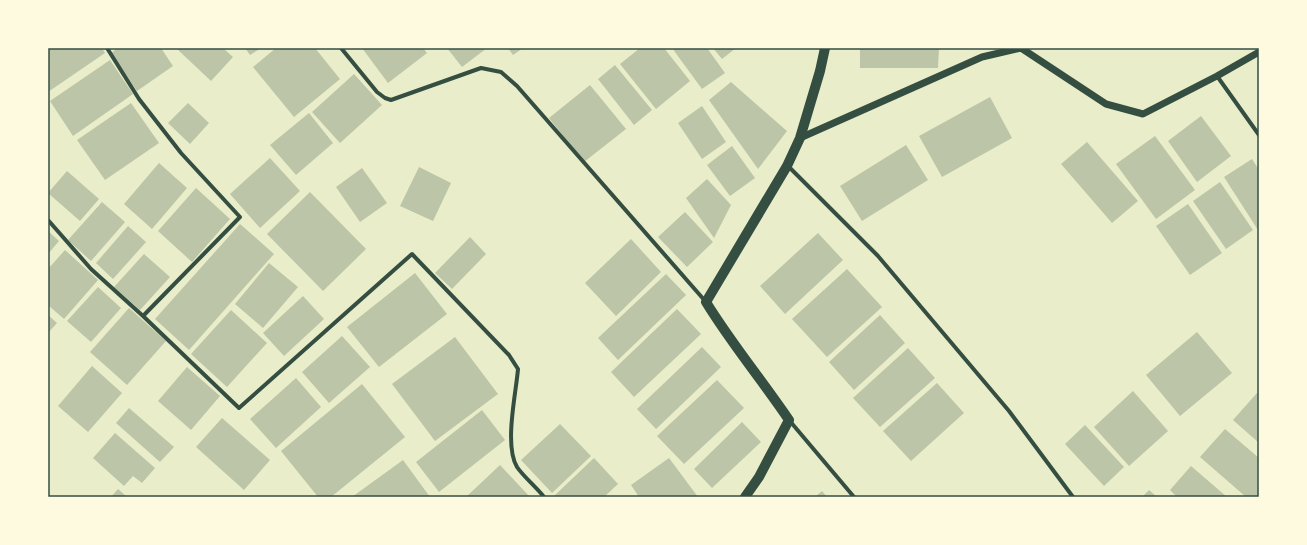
<svg xmlns="http://www.w3.org/2000/svg" width="1307" height="545" viewBox="0 0 1307 545" font-family="'DejaVu Sans',sans-serif">
<style>
.building{fill:#bcc5a7}
.lines{fill:none;stroke-linecap:round;stroke-linejoin:round}
.minor{stroke:#344e41;stroke-width:4}
.tertiary{stroke:#344e41;stroke-width:7}
.primary{stroke:#344e41;stroke-width:10}
.neatline{fill:none;stroke:#344e41;stroke-width:1.5}
</style>
<rect width="100%" height="100%" fill="#e9edc9"/>
<path class="building" d="M48 48H102L105 53 48 92Z
M118 48H161L173 66 137 91 111 53Z
M176 48H223L233 57 211 81Z
M245 48H261L250 55Z
M276 48H315L340 79 294 117 253 67Z
M362 48H423L427 53 388 83Z
M447 48H487L462 67Z
M508 48H523L513 55Z
M640 48H664L690 81 656 109 620 64Z
M672 48H707L725 73 702 89Z
M713 48H736L722 59Z
M860 48H939L938 68H860Z
M110 60 133 94 73 136 50 101Z
M615 65 652 110 634 125 598 79Z
M354 74 382 105 340 143 312 112Z
M731 82 787 131 758 169 709 100Z
M590 85 626 129 584 162 549 118Z
M990 97 1012 138 942 177 919 136Z
M131 103 159 143 105 180 77 140Z
M188 103 209 123 190 144 168 123Z
M702 106 726 142 702 159 678 123Z
M309 113 333 143 296 175 270 145Z
M1201 116 1231 156 1197 182 1168 141Z
M1155 136 1195 190 1156 219 1116 164Z
M1087 142 1138 201 1112 223 1061 164Z
M906 145 928 180 862 221 840 186Z
M732 146 755 178 730 196 707 165Z
M270 158 300 191 260 228 230 194Z
M1252 159 1259 170V229L1258 230 1224 177Z
M159 163 187 188 152 229 124 204Z
M419 167 451 183 433 221 400 206Z
M362 168 387 203 360 222 336 187Z
M67 171 99 199 80 221 48 193Z
M707 179 731 205 714 238 686 198Z
M1220 182 1253 230 1226 249 1193 201Z
M196 188 230 219 192 262 158 231Z
M310 192 366 249 323 291 267 234Z
M102 202 125 222 91 261 68 240Z
M1188 204 1222 253 1190 275 1156 226Z
M685 212 713 242 687 267 658 237Z
M240 224 274 254 189 350 155 319Z
M128 226 146 242 113 279 96 263Z
M48 231 59 241 48 254Z
M818 233 843 260 785 314 760 286Z
M470 237 486 254 452 289 435 273Z
M631 239 661 272 616 316 585 283Z
M65 250 98 280 64 319 48 305V269Z
M144 254 170 277 140 310 114 287Z
M269 263 298 287 263 328 235 304Z
M847 269 882 307 827 357 792 319Z
M415 273 447 314 379 367 347 327Z
M666 274 686 295 618 360 598 338Z
M98 287 121 308 91 342 67 321Z
M303 296 324 319 284 356 263 333Z
M129 308 166 341 127 385 90 352Z
M677 309 701 334 634 397 611 372Z
M231 310 267 343 227 387 191 354Z
M48 315 57 323 48 333Z
M880 315 905 343 854 390 829 362Z
M1197 332 1232 373 1180 416 1146 375Z
M342 336 370 367 329 403 302 372Z
M455 337 498 394 435 441 392 384Z
M702 347 721 367 656 429 637 409Z
M908 348 935 378 880 427 853 398Z
M92 366 122 393 88 432 58 406Z
M187 367 220 396 191 430 158 401Z
M296 378 321 407 276 448 250 419Z
M717 380 744 408 684 464 657 436Z
M937 383 964 413 911 461 883 431Z
M362 384 405 437 331 497H318L281 451Z
M1133 391 1168 431 1129 466 1094 427Z
M1257 393 1259 395V443L1233 420Z
M129 408 174 447 160 462 116 423Z
M482 410 505 440 439 492 416 462Z
M222 418 270 460 244 490 196 447Z
M742 422 761 442 712 488 694 469Z
M560 424 591 456 552 493 521 460Z
M1085 425 1124 467 1104 486 1065 444Z
M1225 429 1259 458V497H1246L1200 457Z
M115 433 155 468 142 483 133 476 124 486 93 458Z
M594 458 618 484 604 497H553Z
M669 458 698 497H639L631 485Z
M403 460 430 497H352Z
M500 465 529 496 527 497H466Z
M1191 466 1227 497H1177L1170 490Z
M118 489 127 497H111Z
M1149 490 1157 497H1142Z
M822 491 827 497H815Z"/>
<g class="lines">
<path class="minor" d="M107 48 139 99 181 153 240 217 143 316
M341 48 377 92 385 98 391 100 481 68 501 72 517 86 706 302
M1217 76 1259 135
M788 166 878 256 1009 411 1073 497
M48 220 91 269 143 316 239 408 412 254 509 355 518 369C516 394 504 445 517 467 523 476 537 488 544 497
M789 420 854 497"/>
<path class="tertiary" d="M800 138 982 57 1021 48 1106 104 1143 114 1217 76 1259 52"/>
<path class="primary" d="M745 497 759 477 789 420C762 380 731 343 706 302L787 166 800 138 820 71 825 48"/>
</g>
<rect width="1307" height="545" fill="none" stroke="#fefae0" stroke-width="98"/>
<rect x="49" y="49" width="1209" height="447" class="neatline"/>
</svg>
